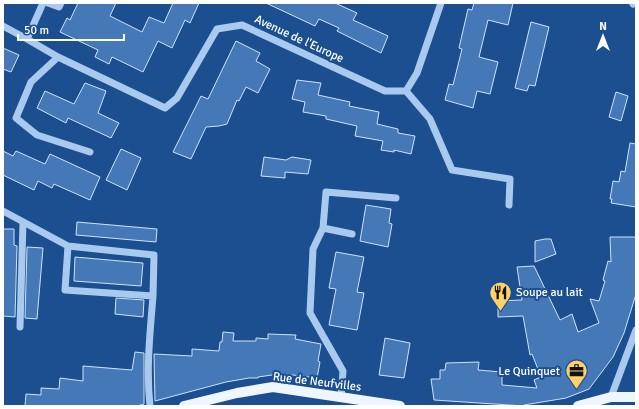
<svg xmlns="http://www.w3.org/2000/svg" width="639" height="409" viewBox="0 0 639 409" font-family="Signika,sans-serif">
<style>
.building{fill:#4478b7;stroke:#cfe3fa}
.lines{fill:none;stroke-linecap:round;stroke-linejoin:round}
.minor{stroke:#a9c9ee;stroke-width:7}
.major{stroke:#f0f6ff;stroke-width:10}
.labels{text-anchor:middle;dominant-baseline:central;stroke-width:4;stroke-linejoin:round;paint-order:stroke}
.street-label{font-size:12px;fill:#fff;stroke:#1b4f8f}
.poi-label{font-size:12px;fill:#fff;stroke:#1b4f8f;text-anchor:start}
</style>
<rect width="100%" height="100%" fill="#1b4f8f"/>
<path class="building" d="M78 3H116L110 16 142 32 149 17 164 23 173 3H199L190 23 185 20 172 48 158 41 143 72 112 57 109 64 95 57 98 50 60 32 67 18 70 20Z
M266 3H335L357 13 353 20 388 36 381 53 337 31 339 28 319 19 315 26Z
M474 3H513L508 25 488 20 479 57 498 62 490 94 477 91 473 108 445 100 449 84 453 85 462 49 459 48 468 9 472 10Z
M531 22 549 27 535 86 529 85 527 91 515 88Z
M236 41 260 53 256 61 270 69 258 93 246 87 239 101 237 100 227 124 219 126 206 127 191 159 173 152 201 96 208 99Z
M3 48 19 55 11 72 3 69Z
M297 80 321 83 318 95 350 102 349 106 379 112 377 124 398 129V133L415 136 411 154 394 150V152L381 150 383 141 355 136 357 126 326 119V116L303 112 305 102 292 99Z
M85 83 106 91 98 113 119 123 111 138 68 118 66 123 37 108 45 91 74 104Z
M616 92 628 96 621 121 609 117Z
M630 143 636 144V207L611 203 612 199H610L613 181 619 182 621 171 625 172Z
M121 149 141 158 127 190 106 180Z
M3 151 13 156 16 151 45 164 50 154 100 177 90 200 54 184 52 188 38 181 34 190 3 175Z
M264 157 286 160 292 157 311 160 308 174 285 172V178L261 176Z
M366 205 391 209 389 223 392 224 388 247 360 241Z
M77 222 157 229 156 242 76 235Z
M3 229H14V245L17 246 15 317 3 316Z
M610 237H636V294L624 333 613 357 589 389 566 398 524 405V406L434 400 431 379H440V370H445L446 363 479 362 478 370 502 372V385L537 388 534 380 541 377 532 354 530 355 523 316 498 317V301L522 300 517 267 534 266 560 320 572 314 578 332 599 323 590 299 599 301 605 281 603 280 608 261 611 262Z
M545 239H551L556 254 535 262V241Z
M27 247 43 248 37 319 25 318Z
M336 252 364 257 357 292 364 293 357 330 329 325 336 289 329 288Z
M75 257 143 263 141 286 74 281Z
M116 298 144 300 143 317 115 314Z
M223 332 234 333 233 341H256V338L268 339V334L296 335 295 339 321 344 318 361 320 362 317 378 293 375H272L258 377V378H249L226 382 155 401 154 354 192 356V349L219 351 220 342H222Z
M385 338 410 343 404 378 379 375Z
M135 352 144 353V404L137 406H25L26 394 41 395V388L59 389 60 378 83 381V366L132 370Z"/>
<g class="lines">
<path class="minor" d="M48 3 59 7 61 3
M633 4 634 3
M3 26 27 39 58 57 165 108 177 98 217 29 242 25 385 91H406L417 73 441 3
M27 39 43 3
M58 57 31 82 16 118 37 135 90 152
M406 91 430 119 452 170 510 179 509 205
M3 211 68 246 65 290 153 296 154 255 68 246
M323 228 352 234
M20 327 23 222
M611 397 636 330
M341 398 343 371 310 313 313 249 323 228 326 192 396 198
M150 406C146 369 150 333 153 296"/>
<path class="major" d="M184 406 237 393 273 387 400 406
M578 406 611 397H636"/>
</g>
<defs>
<symbol id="restaurant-pin" viewBox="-11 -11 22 30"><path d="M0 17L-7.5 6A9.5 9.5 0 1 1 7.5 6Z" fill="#ffd166" stroke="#1b4f8f"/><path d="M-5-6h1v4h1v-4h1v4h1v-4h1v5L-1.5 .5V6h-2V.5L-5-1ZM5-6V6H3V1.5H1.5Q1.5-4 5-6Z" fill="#111"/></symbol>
<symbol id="office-pin" viewBox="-11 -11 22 30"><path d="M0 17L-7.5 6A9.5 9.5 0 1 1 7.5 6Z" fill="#ffd166" stroke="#1b4f8f"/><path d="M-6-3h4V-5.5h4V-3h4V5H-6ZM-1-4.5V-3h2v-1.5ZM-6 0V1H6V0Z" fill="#111"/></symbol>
</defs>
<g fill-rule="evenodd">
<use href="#restaurant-pin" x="488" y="280" width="25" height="34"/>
<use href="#office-pin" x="564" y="358" width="25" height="34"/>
</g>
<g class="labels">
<g class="street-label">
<text transform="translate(299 39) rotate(25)">Avenue de l'Europe</text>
<text transform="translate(317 382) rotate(7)">Rue de Neufvilles</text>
</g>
<g class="poi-label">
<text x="516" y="292">Soupe au lait</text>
<text x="560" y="371" text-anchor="end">Le Quinquet</text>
</g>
</g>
<rect width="639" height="409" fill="none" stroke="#ffffff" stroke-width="8"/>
<g transform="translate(603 36)" stroke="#1b4f8f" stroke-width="3" paint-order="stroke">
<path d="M0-3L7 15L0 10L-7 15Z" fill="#ffffff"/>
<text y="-6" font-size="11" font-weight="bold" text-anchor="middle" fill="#ffffff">N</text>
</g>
<path d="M18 34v6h106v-6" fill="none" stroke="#ffffff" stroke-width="2"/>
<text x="24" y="34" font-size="12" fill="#ffffff" stroke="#1b4f8f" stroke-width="3" paint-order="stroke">50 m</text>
</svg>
